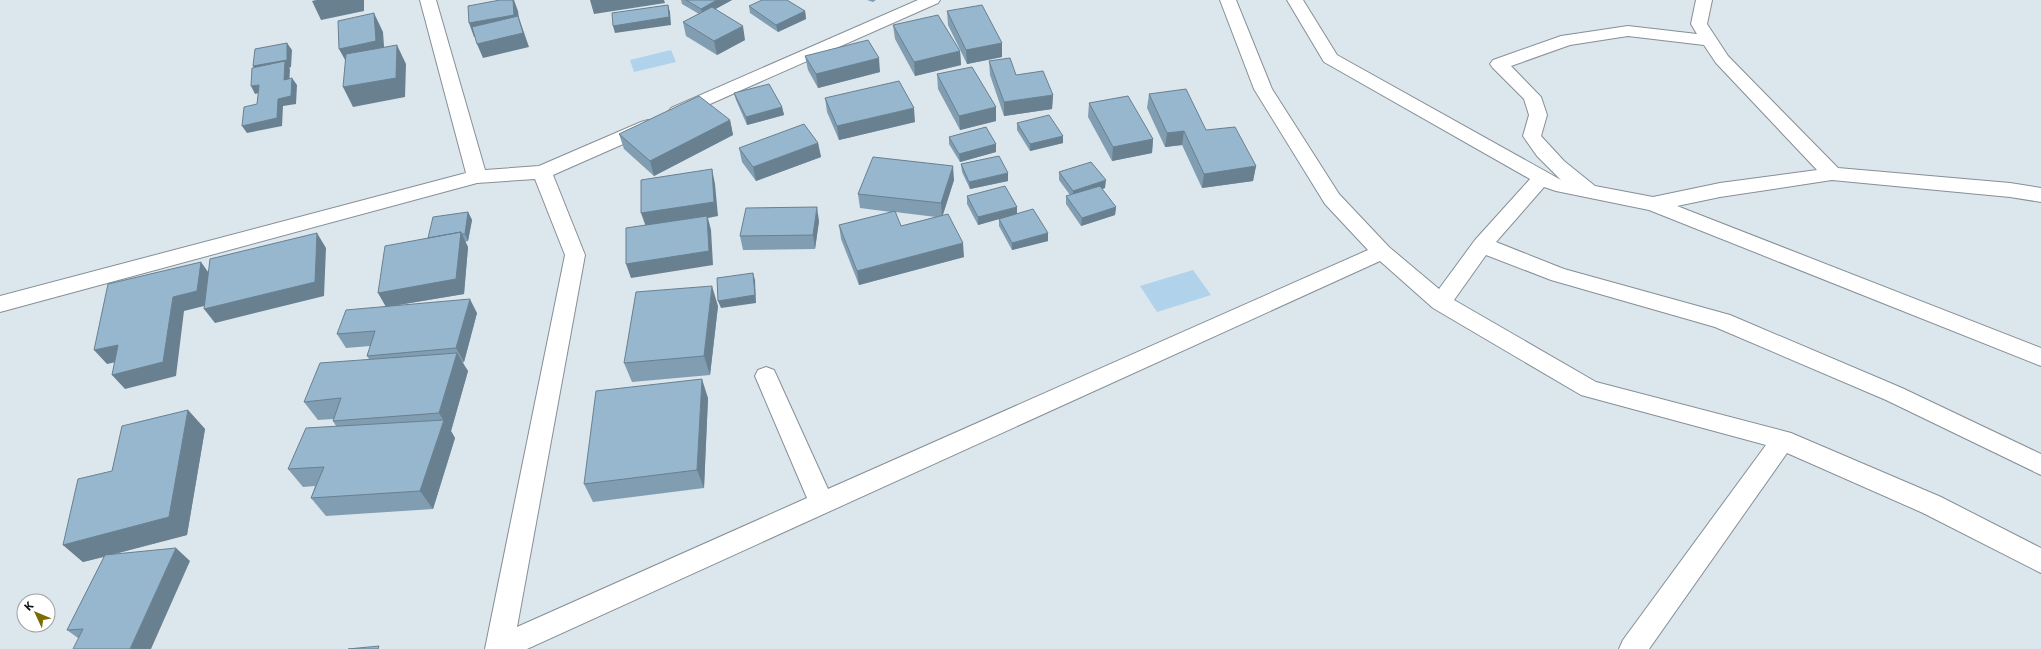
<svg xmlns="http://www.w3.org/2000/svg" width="2041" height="649" viewBox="0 0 2041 649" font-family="Commissioner,sans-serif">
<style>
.water{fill:#b0d2ea}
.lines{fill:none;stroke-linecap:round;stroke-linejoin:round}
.minor-casing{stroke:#868f96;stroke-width:2}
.minor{fill:#fff;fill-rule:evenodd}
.wall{fill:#819db1;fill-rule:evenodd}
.shaded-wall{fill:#698090}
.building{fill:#96b7ce;stroke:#698090}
</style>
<rect width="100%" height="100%" fill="#dce6ed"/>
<path class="water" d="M671 50 676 62 634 72 630 60Z
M1193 270 1211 295 1157 312 1140 286Z"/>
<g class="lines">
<defs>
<path id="minor" d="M420 0H436L485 170 539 166 641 122 648 120 655 122 657 126 655 130 553 175 585 255 517 627 807 498 755 376 758 370 766 367 774 370 828 489 1368 250 1325 204 1254 89 1220 0H1236L1272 89 1339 194 1389 247 1439 289 1475 240 1530 179 1324 62 1287 0H1303L1337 55 1561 180 1537 156 1523 136 1529 115 1524 99 1493 68 1490 64 1493 60 1561 36 1628 26 1697 34 1691 24 1696 0H1712L1707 24 1728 56 1838 168 2010 183 2041 188V202L2010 197 1832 180 1720 197 1677 206 2041 348V366L1649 210 1556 191 1544 187 1496 242 1564 269 1730 315 1902 388 2041 454V475L1886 400 1715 327 1551 280 1486 255 1454 300 1596 382 1791 433 1941 497 2041 548V573L1923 513 1787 453 1649 649H1619L1623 640 1766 445 1581 395 1433 308 1380 261 527 649H485L565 255 535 179 477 183 0 312V296L466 173ZM1628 36 1704 45 1716 63 1817 170 1720 183 1653 197 1595 186 1564 161 1541 136 1547 115 1541 97 1511 66 1570 45Z
M918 0H940L938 3 683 116 677 118 671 116 668 112 671 108Z"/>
</defs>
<use href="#minor" class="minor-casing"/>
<use href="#minor" class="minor"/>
</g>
<path class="wall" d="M681 0H732L715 9 745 40 717 55 686 36 683 22 699 14 682 4Z
M867 0H876L873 2Z
M749 6 805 11 806 19 778 32 750 13Z
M947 11 1002 43V57L967 64 948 25Z
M893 25 960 51 961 65 915 76 895 39Z
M805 56 880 72 818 88 808 70Z
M989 61 1053 95 1052 109 1004 116 990 75Z
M937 74 996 107V121L960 130 938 89Z
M734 93 782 107 784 115 747 125 736 100Z
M1149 94 1206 130 1256 166 1253 181 1202 188 1182 145 1165 147 1147 108Z
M825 98 915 122 839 140 827 112Z
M1089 103 1153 139 1152 153 1112 161 1088 117Z
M730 120 733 135 654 176 624 149 619 134Z
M1017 123 1063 143 1030 151 1017 130Z
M949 137 996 144V152L960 162 949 144Z
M818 143 821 157 756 181 742 162 739 148Z
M961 164 1008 181 970 189 962 172Z
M1059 172 1105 188 1102 189 1116 207 1115 215 1081 226 1066 204V196L1070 195 1059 180Z
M954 180 943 215 964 257 859 285 841 239 839 225 891 212 860 208 858 194ZM895 212 936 217 901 226Z
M967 196 1017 207V214L1048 233V241L1012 250 999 226V219L978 225 967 204Z
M468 212 472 220 468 241 465 242 468 247 464 294 398 305 477 313 464 362 462 363 468 371 451 431 455 438 433 509 326 516 311 498 315 486 303 487 288 469 336 426 333 421V419L318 420 304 402 369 359 367 356 370 346 346 348 337 334 386 306 428 238Z
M819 221 815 249 743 250 740 236Z
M718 306 710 375 632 382 624 363Z
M708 398 704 488 593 502 584 484Z
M188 410 205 429 187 535 115 554 190 561 78 638 67 630 104 557 83 562 63 545 112 471Z"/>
<path class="shaded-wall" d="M316 0H364V11L321 20 312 1Z
M513 0H514L518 11 519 18 529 47 483 58 477 44 520 29 474 37 469 23Z
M590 0H664L665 3 594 14Z
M717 0H732L703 16 701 9Z
M668 5 670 12 671 25 615 33 613 26Z
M805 11 806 19 778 32 776 25Z
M374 13 383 32 385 60 349 67 339 49Z
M743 26 745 40 717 55 714 41Z
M287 43 292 50 291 67 289 68 290 69 289 87 258 74 253 66Z
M1002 43V57L967 64 966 50Z
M397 45 406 64 405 97 353 107 343 87Z
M960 51 961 65 915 76 914 62Z
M879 58 880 72 818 88 816 74Z
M292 78 297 85 296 104 283 106 282 126 247 133 242 126 278 99Z
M259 85 263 92 255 94 251 86Z
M1053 95 1052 109 1004 116V102Z
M782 107 784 115 747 125 746 117Z
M996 107V121L960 130 959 116Z
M914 108 915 122 839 140 837 126Z
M730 120 733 135 654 176 650 161Z
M1184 131 1182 145 1165 147 1167 133Z
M1063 136V143L1030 151V144Z
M1153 139 1152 153 1112 161 1113 147Z
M818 143 821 157 756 181 753 167Z
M996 144V152L960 162 959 154Z
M953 166 954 180 942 217 941 203Z
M1256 166 1253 181 1202 188 1204 174Z
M712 169 715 184 718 216 708 218 711 230 713 265 631 278 626 264 646 227 641 213Z
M1008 173V181L970 189 969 182Z
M1106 180 1105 188 1073 198V191Z
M817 207 819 221 815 249 813 235Z
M1017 207V214L978 225V217Z
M1116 207 1115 215 1081 226 1082 218Z
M468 212 472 220 468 241 465 234Z
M461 232 468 247 464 294 386 307 378 293Z
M317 233 326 248 324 296 215 323 204 309Z
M1048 233V241L1012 250V243Z
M963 243 964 257 859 285 857 271Z
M201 262 211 276 208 305 184 311 176 376 125 389 112 375 173 297Z
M753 273 755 280 756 303 721 308 718 301Z
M712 286 718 306 710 375 704 356Z
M470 299 477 313 464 362 456 348Z
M118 345 130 359 107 364 94 350Z
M457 353 468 371 451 431 455 438 433 509 420 491 444 421 439 413Z
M702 379 708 398 704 488 697 470Z
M188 410 205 429 187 535 83 562 63 545Z
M176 548 190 561 151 649H130Z"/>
<path class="building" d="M500 0H513L514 15 469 23 468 6Z
M686 0H717L701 9Z
M762 0H787L805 11 776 25 749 6Z
M668 5 669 17 613 26 612 13Z
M982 5 1002 43 966 50 947 11Z
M712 7 743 26 714 41 683 22Z
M374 13 376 41 339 49 338 21Z
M938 15 960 51 914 62 893 25Z
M518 16 523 33 477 44 472 27Z
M868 40 879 58 816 74 805 56Z
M287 43V60L253 66 255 49Z
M397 45 396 78 343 87 346 54Z
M1010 58 1016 75 1043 71 1053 95 1004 102 989 61Z
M285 61 284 80 292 78 291 96 278 99 277 118 242 126 244 107 257 104 259 85 251 86 252 68Z
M972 67 996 107 959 116 937 74Z
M899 81 914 108 837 126 825 98Z
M769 84 782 107 746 117 734 93Z
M1186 89 1206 130 1235 127 1256 166 1204 174 1184 131 1167 133 1149 94Z
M699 96 730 120 650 161 619 134Z
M1128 96 1153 139 1113 147 1089 103Z
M1049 115 1063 136 1030 144 1017 123Z
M804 124 818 143 753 167 739 148Z
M986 127 996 144 959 154 949 137Z
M999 156 1008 173 969 182 961 164Z
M873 157 953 166 941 203 858 194Z
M1091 162 1106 180 1073 191 1059 172Z
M712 169 714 202 641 213V180Z
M1005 186 1017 207 978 217 967 196Z
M1100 186 1116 207 1082 218 1066 196Z
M817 207 813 235 740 236 746 208Z
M1033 209 1048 233 1012 243 999 219Z
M895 211 901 226 948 214 963 243 857 271 839 225Z
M468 212 465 234H461V232L428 238 433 217Z
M707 216 709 251 626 264V228Z
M461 232 456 279 378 293 385 246Z
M317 233 315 282 204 309 210 259Z
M201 262 197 291 173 297 163 362 112 375 118 345 94 350 108 284Z
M753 273 755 295 718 301 717 278Z
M712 286 704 356 624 363 636 292Z
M470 299 456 348 367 356 375 331 337 334 346 310Z
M457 353 439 413 333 421 341 398 304 402 320 363Z
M702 379 697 470 584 484 596 391Z
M188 410 169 517 63 545 78 479 112 471 122 426Z
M444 420 420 491 311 498 324 467 288 469 306 428Z
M176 548 130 649H73L83 629 67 630 105 555Z
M379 646 378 649H348Z"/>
<g transform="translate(36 613) rotate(314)"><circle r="19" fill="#ffffff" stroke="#a0a1a2"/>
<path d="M0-3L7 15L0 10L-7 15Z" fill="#7d6b03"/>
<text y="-6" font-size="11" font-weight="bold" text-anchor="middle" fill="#111416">K</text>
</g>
</svg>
